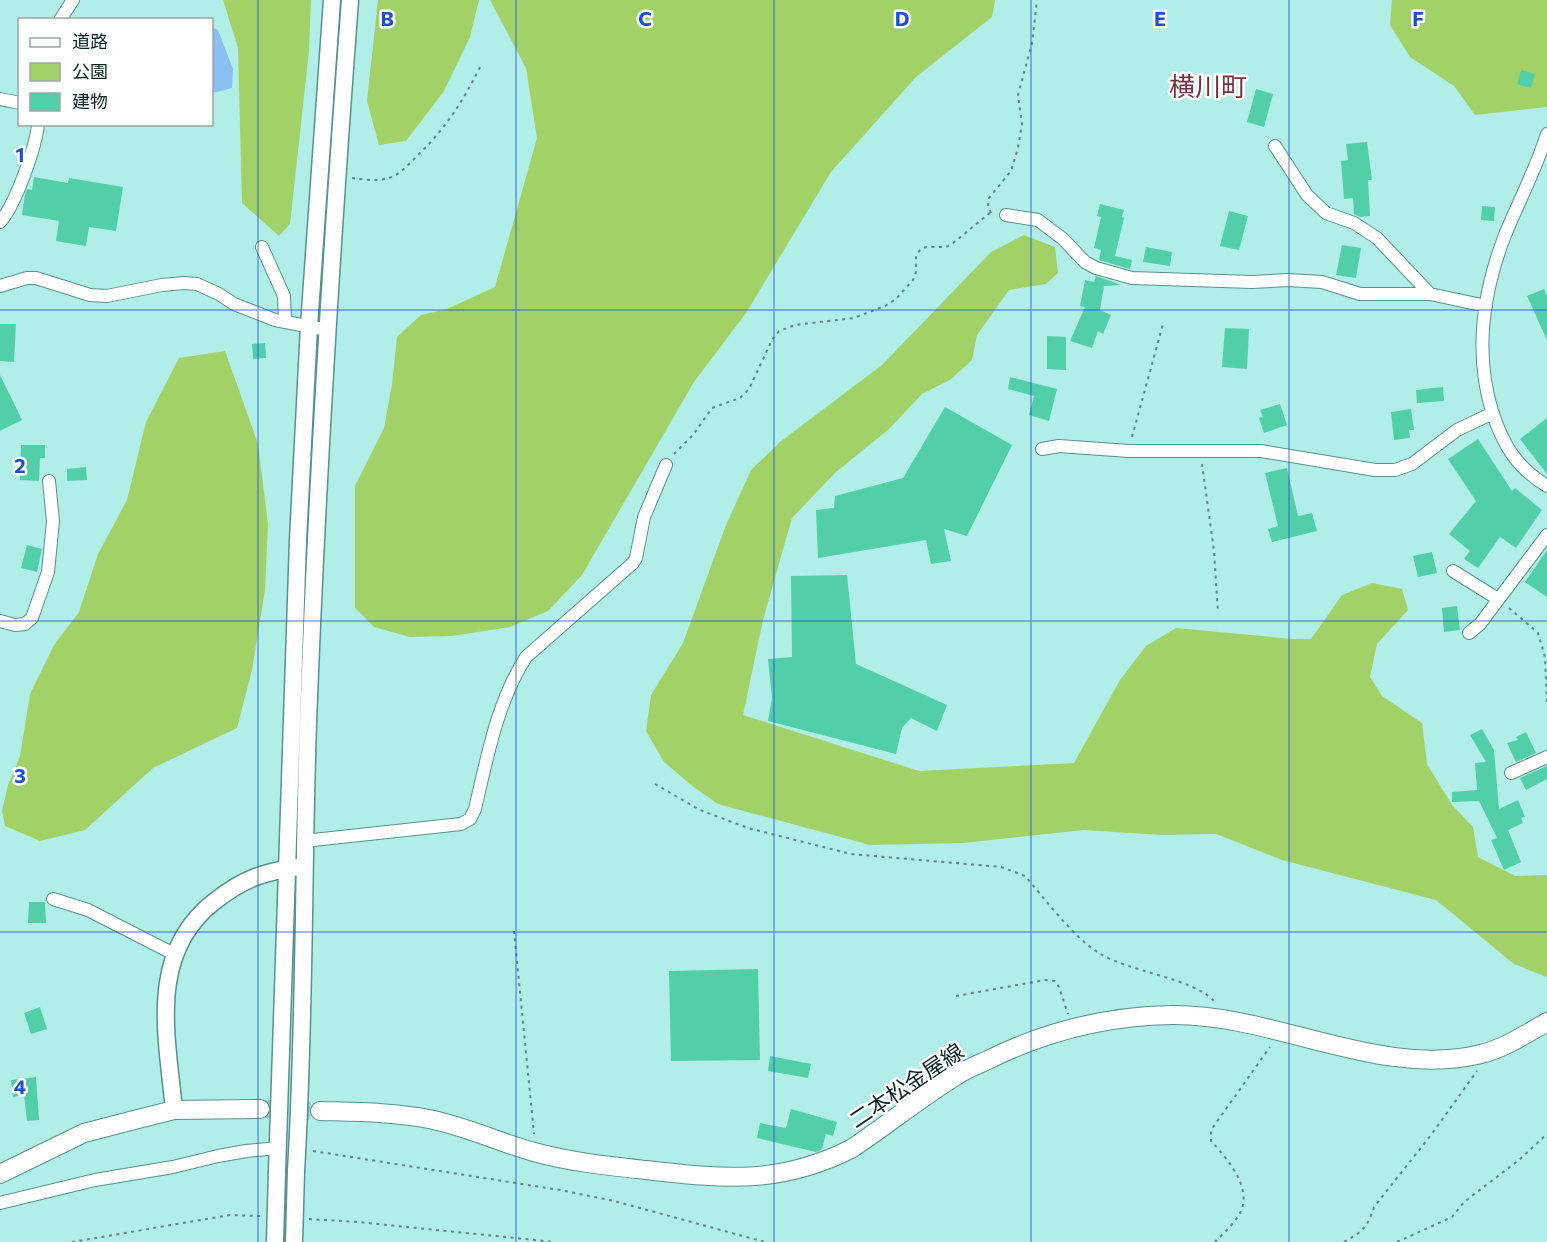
<svg xmlns="http://www.w3.org/2000/svg" width="1547" height="1242" viewBox="0 0 1547 1242" font-family="Commissioner,'Noto Sans JP',sans-serif">
<style>
.green{fill:#a2d168}
.water{fill:#8abff4}
.building{fill:#52cfa8}
.lines{fill:none;stroke-linecap:round;stroke-linejoin:round}
.primary-tunnel{stroke:#90c5c0;stroke-width:18;stroke-dasharray:18 9;stroke-linecap:butt}
.street-casing{stroke:#57928d;stroke-width:14}
.secondary-casing{stroke:#57928d;stroke-width:19}
.primary-casing{stroke:#57928d;stroke-width:20}
.path{stroke:#5d8884;stroke-width:2;stroke-dasharray:3 4.5;stroke-linecap:butt}
.street{stroke:#fff;stroke-width:12}
.secondary{stroke:#fff;stroke-width:16}
.primary{stroke:#fff;stroke-width:18}
.secondary-bridge-casing{stroke:#57928d;stroke-width:19;stroke-linecap:butt}
.secondary-bridge{stroke:#fff;stroke-width:16}
.grid{fill:none;stroke:#1d4ed8;stroke-width:1.5;stroke-opacity:0.55}
.labels{text-anchor:middle;dominant-baseline:central;stroke-width:5;stroke-linejoin:round;paint-order:stroke}
.street-label{font-size:22px;fill:#0a2321;stroke:#fff}
.quarter-label{font-size:26px;fill:#783140;stroke:#fff}
.grid-label{font-size:20px;text-anchor:middle;font-weight:bold;fill:#1d4ed8;stroke:#fff;stroke-width:5;stroke-linejoin:round;paint-order:stroke}
</style>
<rect width="100%" height="100%" fill="#b1eee8"/>
<path class="green" d="M223 0H311L309 51 290 224 279 236 242 203 238 48Z
M378 0H479L470 37 444 91 406 141 379 145 367 101Z
M490 0H995L992 17 916 77 831 172 746 313 694 382 582 575 548 611 510 627 452 636 410 637 374 627 355 608V486L384 428 392 384 397 337 421 315 447 309 495 287 537 138 526 68Z
M1392 0H1547V107L1475 115 1454 86 1410 57 1390 25Z
M1024 235 1055 247 1058 273 1046 284 1009 290 977 335 972 360 950 380 922 394 888 430 836 472 792 518 763 620 743 715 919 771 1074 763 1120 680 1146 646 1176 628 1292 639H1311L1342 595 1372 583 1402 589 1408 610 1377 644 1370 677 1382 696 1422 723 1427 764 1452 805 1473 827 1478 857 1515 876 1547 875V977L1514 964 1436 900 1282 860 1216 834 1162 835 1084 830 963 843 870 845 718 804 695 788 664 762 646 731 651 695 683 643 726 525 751 470 780 442 882 365 991 252Z
M225 351 258 444 268 524 265 590 252 670 237 728 153 768 85 830 40 841 5 826 2 811 8 785 20 756 30 694 54 645 79 612 98 554 127 500 146 422 179 358Z"/>
<path class="water" d="M212 27 218 30 233 69 232 88 212 93Z"/>
<path class="building" d="M1521 70 1535 74 1531 88 1517 84Z
M1256 89 1273 94 1264 127 1247 122Z
M1367 142 1372 180H1368L1370 216 1360 217 1354 214 1353 198 1344 199 1341 161 1348 160 1346 144Z
M34 177 68 183 69 178 123 187 116 231 89 227 86 246 56 241 59 221 22 215 25 194 27 189 32 190Z
M1100 204 1124 210 1122 217 1124 218 1115 256 1132 260 1130 269 1099 260 1101 250 1094 248 1101 217 1097 216Z
M1482 206 1495 207 1494 221 1481 220Z
M1229 211 1248 216 1239 250 1220 246Z
M1342 245 1361 248 1356 278 1336 275Z
M1146 247 1172 252 1170 266 1143 262Z
M1096 276 1121 285 1104 286 1100 310 1111 315 1103 334 1098 331 1092 348 1070 341 1085 307 1080 306 1085 280 1094 282Z
M1544 289 1547 296V340L1527 296Z
M0 324H16L14 362 0 361Z
M1225 328 1249 329 1247 369 1222 367Z
M1047 336 1066 337V370L1047 369Z
M265 343 266 358 253 359 252 344Z
M0 375 22 420 0 431Z
M1010 377 1057 389 1049 421 1029 415 1034 396 1008 389Z
M1443 387 1444 401 1417 403 1416 390Z
M1280 404 1287 425 1264 433 1259 418 1263 417 1260 410Z
M945 407 1012 445 967 536 944 529 951 561 931 564 926 540 818 558 816 510 834 508 835 496 903 478Z
M1411 409 1414 430H1409L1410 438 1394 440 1391 412Z
M1547 418V474L1520 439Z
M1478 439 1512 491 1515 488 1542 510 1516 548 1500 537 1478 568 1464 559 1470 551 1449 534 1476 501 1448 459Z
M21 445H45V458H40L39 481 20 480Z
M86 467 87 480 67 481V469Z
M1287 468 1298 516 1312 513 1317 531 1272 542 1268 529 1278 526 1265 473Z
M27 545 42 549 37 572 21 568Z
M1547 550V597L1525 582Z
M1432 552 1437 573 1418 577 1413 556Z
M847 575 856 664 947 705 937 731 911 718 902 728 896 754 768 721 772 698 768 659 792 657 791 576Z
M1457 606 1460 630 1444 632 1442 608Z
M1482 729 1494 750 1499 809 1518 800 1525 817 1521 818 1523 823 1508 830 1521 862 1504 870 1491 840 1497 838 1479 801 1452 802V792L1477 790 1475 763 1486 762 1470 735Z
M1526 732 1536 753 1516 762 1507 743 1518 740 1516 737Z
M1547 766V779L1526 790 1520 778Z
M29 902H45L46 923H28Z
M758 969 760 1060 671 1061 669 971Z
M40 1007 47 1029 31 1034 24 1013Z
M770 1056 811 1064 808 1078 768 1071Z
M36 1077 39 1120 27 1121 24 1095 13 1097 11 1080Z
M791 1109 837 1122 833 1136 826 1134 822 1149 816 1152 757 1138 760 1123 786 1128Z"/>
<g class="lines">
<path class="primary-tunnel" d="M265 1109 320 1111"/>
<defs>
<path id="street" d="M60 20 73 0
M0 99 20 103
M1547 134C1536 169 1519 201 1505 235 1483 292 1474 352 1492 411 1503 445 1516 467 1547 486
M1275 146 1307 195 1326 213 1354 223 1377 238 1430 294
M1006 215 1038 220 1063 239 1085 262 1096 268 1132 278 1252 282 1288 280 1322 282 1360 294H1430L1486 306
M0 222C15 206 36 147 38 124
M262 247 284 296 285 322
M0 286 27 278H36L90 295 107 296 162 285 184 283 197 284 219 294 234 304 275 320 328 330
M1042 449 1059 446 1129 451H1261L1375 470H1395L1412 464 1457 430 1493 413
M1453 571 1498 599
M0 621 15 625 25 624 32 618 48 572 53 521 49 481
M1469 633 1480 624 1547 535
M1511 773 1547 757
M304 841 461 824 470 819 475 809C487 758 497 702 526 657L633 563 636 558 644 517 666 465
M53 899 88 910 174 954
M0 1203 95 1180 173 1167 218 1156 246 1151 278 1148"/>
<path id="secondary" d="M174 1110C167 1036 147 953 215 901 243 879 263 872 298 867
M277 1171 298 540 309 326 332 0
M296 1171C305 1022 303 872 308 723 317 482 332 241 350 0"/>
<path id="primary" d="M320 1111C356 1112 393 1112 429 1119 465 1126 498 1142 534 1152 570 1162 609 1166 646 1170 724 1179 779 1185 851 1149 886 1126 920 1098 956 1076 966 1069 977 1065 988 1060 1046 1031 1108 1016 1172 1015 1275 1014 1381 1079 1481 1054 1505 1048 1526 1034 1547 1022
M0 1174 84 1133 138 1119 174 1110 260 1109"/>
</defs>
<use href="#street" class="street-casing"/>
<use href="#secondary" class="secondary-casing"/>
<use href="#primary" class="primary-casing"/>
<path class="path" d="M352 178C366 180 381 182 394 176 403 171 411 162 419 154 446 128 463 101 480 67
M991 213 988 205 989 198 1011 171 1018 148 1022 124 1018 95 1032 43 1037 0
M1132 437 1163 324
M674 454 693 435 712 408 740 398 749 389 772 340 779 331 795 325 854 318 885 306 896 299 913 280 916 272V256L920 250 926 247H946L952 244 991 212
M1202 464 1214 551 1218 613
M1509 608 1538 633 1545 657 1547 705
M655 784 700 810 748 828 851 854 1001 867 1025 876C1045 899 1074 938 1099 953 1129 972 1193 978 1214 1001
M514 931 534 1134
M956 996 1045 980 1055 981 1059 987 1068 1014
M313 1151 560 1190 614 1201 765 1242
M309 1219 358 1222 554 1242
M72 1242 230 1215 261 1216
M1215 1242C1223 1233 1239 1220 1242 1208 1250 1185 1226 1157 1211 1141V1130L1270 1047
M1344 1242C1362 1232 1368 1227 1374 1207L1431 1135 1477 1071
M1397 1242 1452 1217 1464 1202 1519 1160 1547 1134"/>
<use href="#street" class="street"/>
<use href="#secondary" class="secondary"/>
<use href="#primary" class="primary"/>
<defs>
<path id="secondary-bridge" d="M275 1242 277 1171
M294 1242 296 1171"/>
</defs>
<use href="#secondary-bridge" class="secondary-bridge-casing"/>
<use href="#secondary-bridge" class="secondary-bridge"/>
</g>
<path class="grid" d="M258 0V1242M516 0V1242M774 0V1242M1031 0V1242M1289 0V1242M0 310H1547M0 621H1547M0 932H1547"/>
<g class="labels">
<g class="street-label">
<text transform="translate(906 1085) rotate(-34)">二本松金屋線</text>
</g>
<g class="quarter-label">
<text x="1208" y="85">横川町</text>
</g>
</g>
<g class="grid-label">
<text x="387" y="26">B</text>
<text x="645" y="26">C</text>
<text x="902" y="26">D</text>
<text x="1160" y="26">E</text>
<text x="1418" y="26">F</text>
<text x="20" y="162">1</text>
<text x="20" y="473">2</text>
<text x="20" y="783">3</text>
<text x="20" y="1094">4</text>
</g>
<rect x="18" y="18" width="195" height="108" fill="#ffffff" stroke="#9da7a6" stroke-width="1.5"/>
<rect x="30" y="38" width="30" height="9" fill="#ffffff" stroke="#9da7a6" stroke-width="1.5"/>
<text x="72" y="48" font-size="18" fill="#0a2321">道路</text>
<rect x="30" y="63" width="30" height="18" fill="#a2d168" stroke="#9da7a6" stroke-width="1.5"/>
<text x="72" y="78" font-size="18" fill="#0a2321">公園</text>
<rect x="30" y="93" width="30" height="18" fill="#52cfa8" stroke="#9da7a6" stroke-width="1.5"/>
<text x="72" y="108" font-size="18" fill="#0a2321">建物</text>
</svg>
